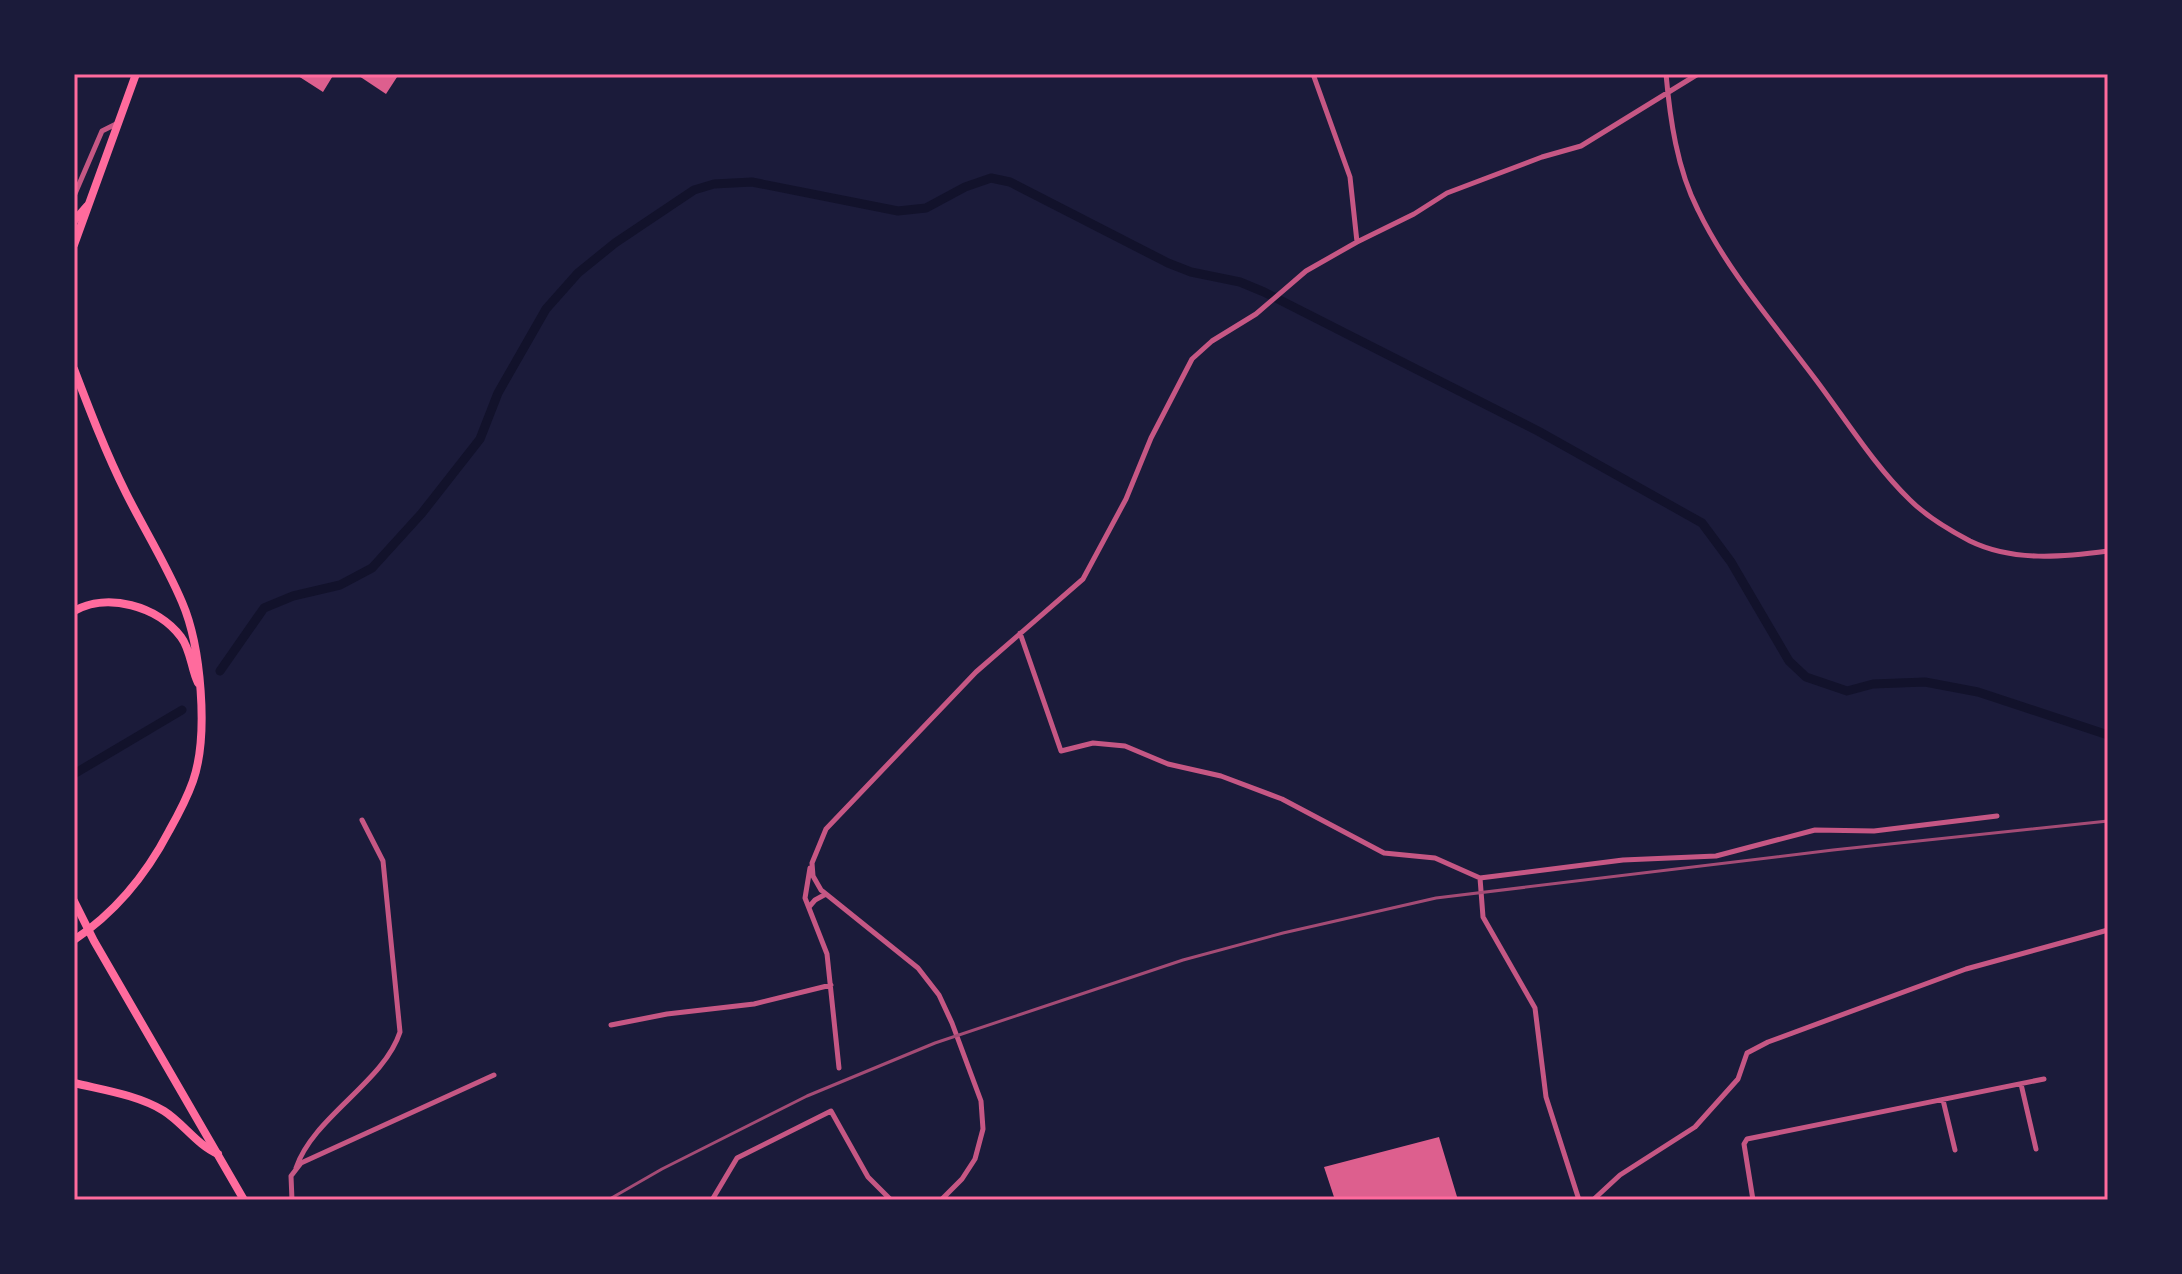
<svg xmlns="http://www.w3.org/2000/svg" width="2182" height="1274" viewBox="0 0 2182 1274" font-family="'Libre Baskerville',serif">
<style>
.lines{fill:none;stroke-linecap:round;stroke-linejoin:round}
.canal{stroke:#12122b;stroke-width:9}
.building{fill:#dd5f8e}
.minor{stroke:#c65784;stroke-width:5}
.primary{stroke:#ff6b9d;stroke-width:8}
.trunk{stroke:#ff6b9d;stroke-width:8}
.rail{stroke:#a44b75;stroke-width:3}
.neatline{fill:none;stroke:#ff6b9d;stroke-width:3}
</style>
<rect width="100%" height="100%" fill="#1b1b3a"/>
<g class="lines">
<path class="canal" d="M220 671 264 608 293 596 340 585 372 568 422 513 480 439 498 393 546 309 578 273 615 243 694 190 714 184 752 182 898 211 926 208 965 187 991 178 1010 182 1168 263 1191 272 1240 282 1264 292 1538 431 1702 523 1731 562 1789 661 1806 677 1847 691 1873 684 1925 682 1978 692 2108 735
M74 774 182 710"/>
</g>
<path class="building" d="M295 74H334L323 92Z
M356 74H399L386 94Z
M1439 1137 1458 1200H1335L1324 1167Z"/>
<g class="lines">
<path class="minor" d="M1313 74 1350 177 1357 242
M1666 74C1670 119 1677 169 1698 210 1728 272 1775 325 1816 380 1846 420 1874 465 1910 500 1927 517 1949 530 1970 541 2013 562 2063 557 2108 551
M74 196 102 131 118 123
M1020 633 1061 751 1093 743 1125 746 1168 764 1221 776 1282 799 1384 853 1435 858 1480 878 1483 917 1535 1008 1546 1097 1579 1200
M810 868 805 898 827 954 839 1068
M1480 878 1623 860 1716 856 1815 830 1874 831 1997 816
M809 907 815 900 826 894
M611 1025 667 1014 754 1004 831 985
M2021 1084 2036 1149
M1943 1100 1955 1150
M296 1168C313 1117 384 1082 400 1032L383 861 362 820
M292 1200 291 1176 301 1163 494 1075
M712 1200 737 1158 831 1111 868 1177 891 1200
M941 1200 962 1179 975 1159 983 1129 981 1101 952 1023 939 995 918 968 821 890 813 876 812 863 826 829 976 672 1083 579 1126 499 1151 438 1192 359 1212 341 1256 314 1306 271 1357 242 1414 214 1447 193 1542 157 1581 146 1698 74
M1593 1200 1620 1175 1695 1127 1738 1079 1747 1053 1768 1042 1966 969 2108 930
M1753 1200 1744 1144 1747 1139 2044 1079"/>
<path class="primary" d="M74 245 136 74
M74 901 94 941 244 1200"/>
<path class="trunk" d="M74 221 87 206
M74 369C90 411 106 453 126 493 144 529 166 564 182 602 201 646 209 735 193 781 187 798 178 815 169 831 146 875 116 912 74 940
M74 611C107 592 158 606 181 637 191 650 191 669 198 683
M74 1083C103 1090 138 1095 164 1111 183 1123 197 1145 218 1154"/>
<path class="rail" d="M608 1200 662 1169 807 1096 935 1043 1183 960 1283 933 1436 898 1833 850 2108 821"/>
</g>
<rect width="2182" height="1274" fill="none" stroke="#1b1b3a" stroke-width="152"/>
<rect x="76" y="76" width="2030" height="1122" class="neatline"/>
</svg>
